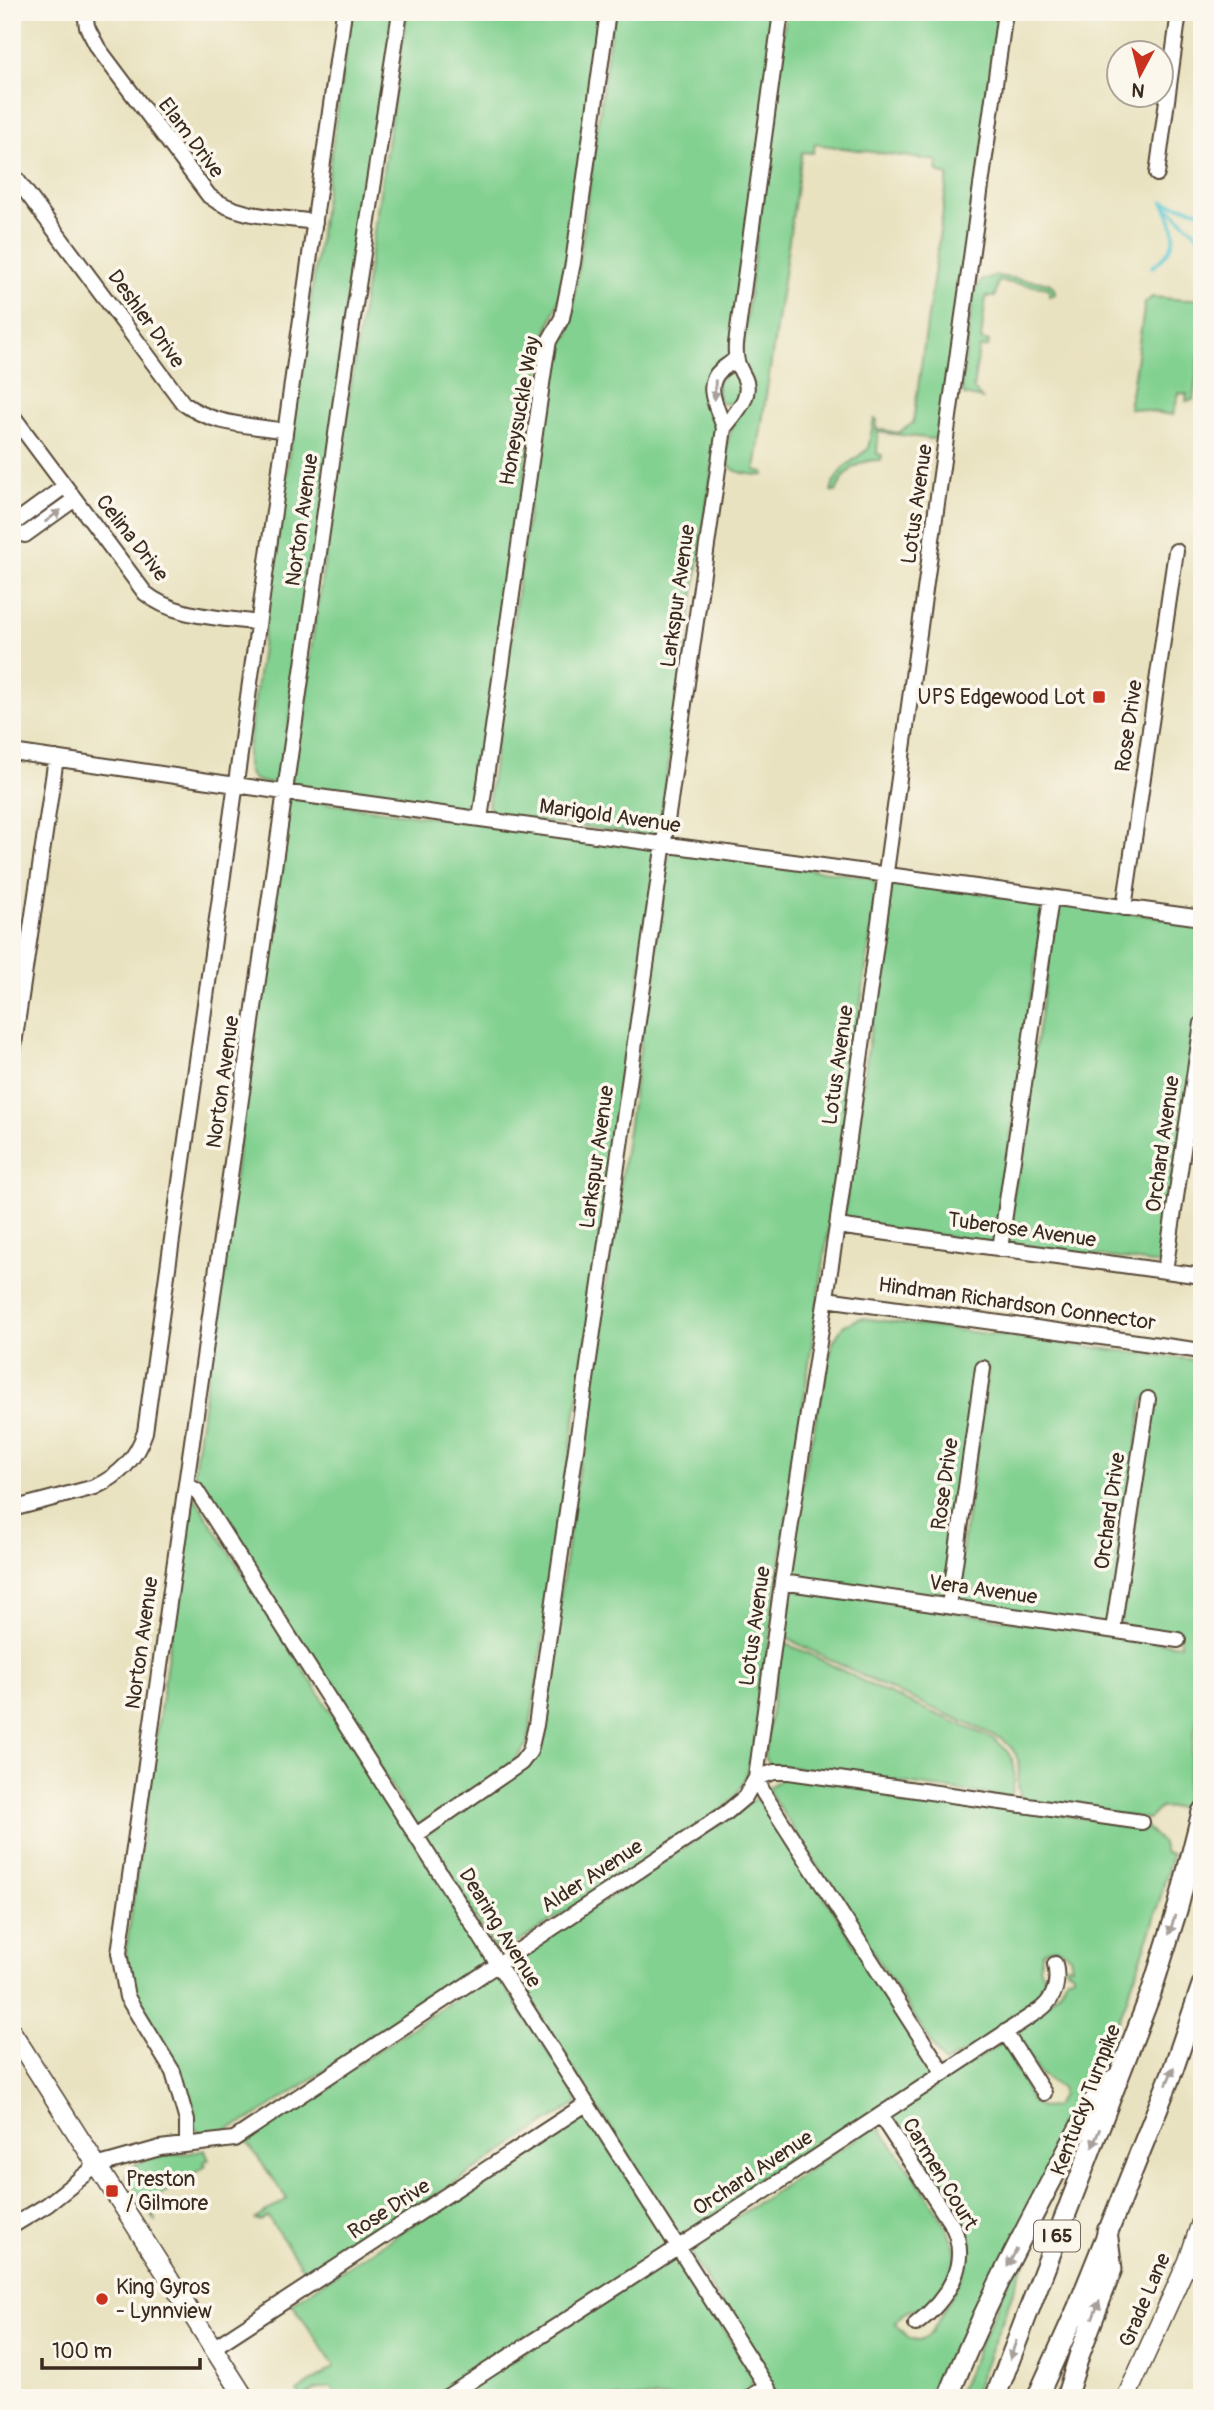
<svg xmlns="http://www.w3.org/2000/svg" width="1214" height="2410" viewBox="0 0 1214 2410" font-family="Pangolin,sans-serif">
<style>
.green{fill:#83d191;stroke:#5f7e58;stroke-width:2}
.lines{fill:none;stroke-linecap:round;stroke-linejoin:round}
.stream{stroke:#5ac7d1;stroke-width:3.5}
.minor-casing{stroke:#554636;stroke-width:18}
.major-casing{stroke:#554636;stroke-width:21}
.highway-casing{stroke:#554636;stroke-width:23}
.minor{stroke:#fff;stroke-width:14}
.major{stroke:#fff;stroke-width:18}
.highway{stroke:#fff;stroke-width:19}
.oneway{fill:#a79f9a}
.poi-dot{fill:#c8321e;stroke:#fbf7ec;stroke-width:2.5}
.labels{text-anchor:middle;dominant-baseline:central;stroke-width:7;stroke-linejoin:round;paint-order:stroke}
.shield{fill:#fbf7ec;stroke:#75685c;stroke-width:2}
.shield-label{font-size:19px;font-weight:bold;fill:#3b2a1e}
.street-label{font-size:21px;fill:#3b2a1e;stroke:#fbf7ec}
.poi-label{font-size:21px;fill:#3b2a1e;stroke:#fbf7ec;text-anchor:start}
</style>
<rect width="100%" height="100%" fill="#fbf7ec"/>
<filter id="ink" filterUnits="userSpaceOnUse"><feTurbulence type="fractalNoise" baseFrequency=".0143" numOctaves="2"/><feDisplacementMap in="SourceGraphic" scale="14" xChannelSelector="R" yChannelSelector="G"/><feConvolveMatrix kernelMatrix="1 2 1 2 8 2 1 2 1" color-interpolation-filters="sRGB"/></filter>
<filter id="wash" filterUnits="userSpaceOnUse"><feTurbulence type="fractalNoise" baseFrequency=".00686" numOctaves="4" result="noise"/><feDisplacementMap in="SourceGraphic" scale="28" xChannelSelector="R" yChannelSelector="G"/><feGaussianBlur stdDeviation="1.57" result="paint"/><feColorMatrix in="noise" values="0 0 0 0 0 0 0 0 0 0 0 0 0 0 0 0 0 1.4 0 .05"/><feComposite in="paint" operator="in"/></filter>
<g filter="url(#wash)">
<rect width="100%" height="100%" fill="#e9e2c0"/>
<path class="green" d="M351 12H395L281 781 278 784C254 782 245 781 247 754Z
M407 12H604L564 284 544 341 477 804 471 810 462 812 293 788 291 782Z
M613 12H778L731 349 727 360 716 369 717 437 658 837 494 815 488 805 545 391 556 337 569 336Z
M786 12H1001L943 435 932 439 878 432 877 454 882 455 881 460C858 459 844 471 836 492L831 491 834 482 843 468 868 449 874 419 877 420 876 429 898 433 913 423 948 175 937 172 938 161 815 144 813 153 802 152 755 470 764 472V475C758 476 750 474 743 473 704 467 744 403 753 384L741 358Z
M995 276 1049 283 1054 287 1055 294 1049 296V288L998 281 995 297H986L981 340 989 342 988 347 979 348 973 388 982 399 964 395 961 386 974 292 982 280Z
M1152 297 1185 300 1202 298V339L1193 400 1186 401 1187 394 1179 393 1173 415 1129 408 1145 303Z
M727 371 737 373 743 382 737 404 719 403 717 383Z
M287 798 651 847 658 852 528 1742 512 1765 418 1825 415 1824 203 1491 194 1471Z
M674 851 867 877 874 881 877 892 753 1752C747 1776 743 1791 724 1808L502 1953 497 1952 425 1841V1836L457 1810 527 1767 534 1761 537 1754 668 856Z
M898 882 1041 901 1044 904 996 1244 843 1222 891 887Z
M1057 903 1202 923V1002L1165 1257 1159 1264 1006 1243Z
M861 1318 1202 1361V1688L1183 1807 1160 1808 1149 1819 1023 1801C1009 1779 1033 1763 1002 1739L879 1684 780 1635 786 1595 795 1589 1180 1645 1181 1637 1132 1628 1120 1623 1152 1404 1148 1397 1143 1401 1114 1603 1107 1622 1090 1623 961 1603 956 1593 988 1367 979 1366 946 1589 938 1596 930 1599 799 1580 792 1575 790 1569 803 1477 833 1342 844 1325Z
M195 1498 489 1961 258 2115 224 2131 203 2134 193 2127C169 2073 131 2009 126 1950L190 1500Z
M781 1642 810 1654 876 1688 994 1739C1019 1758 1016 1770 1011 1798L770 1764 764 1758Z
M787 1776 1146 1827 1161 1842 1165 1853 1172 1854 1153 1925 1110 2045 939 2398H778L688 2249 875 2126 879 2127C897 2152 956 2229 956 2256 955 2268 939 2294 933 2305 915 2309 907 2307 895 2323 905 2337 918 2348 932 2332 942 2313 963 2278 966 2259 970 2224 931 2183 914 2155 906 2143 900 2130 893 2117L895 2111 1003 2043 1006 2045 1031 2101 1041 2108 1054 2107 1062 2095 1061 2088 1040 2074 1016 2035 1061 1990 1067 1977 1073 1976V1973L1066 1968 1067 1965 1072 1966 1070 1956C1061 1948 1054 1946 1043 1952L1039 1967 1043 1975 1050 1980V1986L1045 2000 963 2054 944 2063 767 1788Z
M761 1798 937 2072 685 2237H680L508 1967 511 1962 701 1837 755 1799Z
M497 1974 577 2097V2103L302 2282 296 2275 304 2270 268 2217 260 2221 255 2219 287 2199 247 2142 239 2143 491 1975Z
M581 2116 588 2117 665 2238 662 2250 439 2398H339L331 2387 316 2390 302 2398 297 2392 335 2367 292 2303Z
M205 2150 209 2159 204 2162 206 2166 151 2202 155 2212 153 2215 156 2223 130 2181 135 2171 133 2168 128 2179 126 2176C135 2152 184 2157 205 2150Z
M1026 2241 1032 2243 972 2398H956Z
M677 2255 753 2376 750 2390 743 2398H454Z"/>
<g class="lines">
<path class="stream" d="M1167 206 1196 233 1202 242
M1152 267C1180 247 1178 229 1163 202L1202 211"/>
</g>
</g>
<g filter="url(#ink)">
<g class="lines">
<defs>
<path id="minor" d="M85 12 87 27 98 48 209 196C237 218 281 217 315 222
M12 173 183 403C212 425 250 425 285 431
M1157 174 1179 12
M12 415 145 593C175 618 221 617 258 623
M724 428C735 413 754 396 744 377 737 364 735 359 736 344L781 12
M65 486 13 524 17 533 25 535 75 499
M12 752 297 794 1202 918
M480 819 545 363 549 341 562 318 573 263 608 12
M1124 908 1176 551
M12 1058 56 758
M837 1226 1202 1276
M1000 1249 1051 898
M1165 1271 1202 1023
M826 1299 1202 1351
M186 1485 196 1490 774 2398
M12 1509 95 1487C120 1475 136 1459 145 1432L344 12
M782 1582 1178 1640
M949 1606 983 1368
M1113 1630 1148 1399
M416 1835 521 1763 530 1751 536 1725 724 428C719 410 702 386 721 370 726 366 730 364 735 359
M1005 2032 1044 2093
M943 2072 764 1794 756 1778 782 1582 837 1226 1005 12
M880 2115 953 2227C971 2265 946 2301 916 2324
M187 2144V2121L173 2072 127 1997 119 1953 346 364 400 12
M12 2226 47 2205 96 2166 160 2148 234 2139 726 1813 745 1797 756 1778 774 1772H789L1142 1822
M213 2348 586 2104
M445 2398 753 2199 1041 2009C1055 1998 1059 1982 1055 1964
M749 2398 767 2386"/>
<path id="major" d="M12 2032 245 2398
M1126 2398 1188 2261 1202 2219"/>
<path id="highway" d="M948 2398C988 2295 1042 2199 1093 2102L1114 2079
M995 2398 1151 1993 1178 1907 1202 1812
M1037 2398 1077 2309 1173 2070 1202 1985
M1066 2398 1080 2353 1112 2269 1107 2231"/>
</defs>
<use href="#minor" class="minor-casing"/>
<use href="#major" class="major-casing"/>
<use href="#highway" class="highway-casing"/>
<use href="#minor" class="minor"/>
<use href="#major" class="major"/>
<use href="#highway" class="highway"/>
</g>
<defs><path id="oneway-solid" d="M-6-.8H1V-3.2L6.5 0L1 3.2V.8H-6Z" transform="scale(1.75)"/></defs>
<g class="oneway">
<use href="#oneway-solid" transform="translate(715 390) rotate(92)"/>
<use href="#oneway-solid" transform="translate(53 516) rotate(-37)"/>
<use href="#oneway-solid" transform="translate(1172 1925) rotate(107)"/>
<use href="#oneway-solid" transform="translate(1170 2076) rotate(-68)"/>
<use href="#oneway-solid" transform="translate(1096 2138) rotate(112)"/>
<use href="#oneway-solid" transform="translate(1012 2258) rotate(118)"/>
<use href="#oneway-solid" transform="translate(1096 2310) rotate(-69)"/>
<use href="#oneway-solid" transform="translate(1013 2350) rotate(109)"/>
</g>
</g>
<g class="poi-dot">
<rect x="1092" y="690" width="14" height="14" rx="3.5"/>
<rect x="105" y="2184" width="14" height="14" rx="3.5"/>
<circle cx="102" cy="2299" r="7"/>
</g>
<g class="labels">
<rect class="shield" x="1034" y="2220.5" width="46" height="31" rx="5"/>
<g class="shield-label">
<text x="1057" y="2236">I 65</text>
</g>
<g class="street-label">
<text transform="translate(191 138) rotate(53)">Elam Drive</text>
<text transform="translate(146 319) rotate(54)">Deshler Drive</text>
<text transform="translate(520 411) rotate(-80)">Honeysuckle Way</text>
<text transform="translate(917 504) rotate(-82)">Lotus Avenue</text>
<text transform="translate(302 520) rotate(-82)">Norton Avenue</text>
<text transform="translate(132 538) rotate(52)">Celina Drive</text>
<text transform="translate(678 596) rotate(-82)">Larkspur Avenue</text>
<text transform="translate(1129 726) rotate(-82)">Rose Drive</text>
<text transform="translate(610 816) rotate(8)">Marigold Avenue</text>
<text transform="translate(838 1065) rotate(-82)">Lotus Avenue</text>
<text transform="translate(223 1082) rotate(-82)">Norton Avenue</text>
<text transform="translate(1163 1144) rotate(-82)">Orchard Avenue</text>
<text transform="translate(597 1157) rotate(-82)">Larkspur Avenue</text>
<text transform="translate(1022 1230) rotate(8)">Tuberose Avenue</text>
<text transform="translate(1017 1304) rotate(8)">Hindman Richardson Connector</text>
<text transform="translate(945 1484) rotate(-82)">Rose Drive</text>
<text transform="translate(1110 1511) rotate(-82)">Orchard Drive</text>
<text transform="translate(983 1590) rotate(8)">Vera Avenue</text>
<text transform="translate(755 1626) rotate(-82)">Lotus Avenue</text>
<text transform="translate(142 1643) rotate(-82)">Norton Avenue</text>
<text transform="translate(592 1876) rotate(-33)">Alder Avenue</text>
<text transform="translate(500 1928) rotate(58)">Dearing Avenue</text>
<text transform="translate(1086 2100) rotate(-69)">Kentucky Turnpike</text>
<text transform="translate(753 2173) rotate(-33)">Orchard Avenue</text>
<text transform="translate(940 2174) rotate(59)">Carmen Court</text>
<text transform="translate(389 2209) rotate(-33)">Rose Drive</text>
<text transform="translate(1145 2300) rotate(-67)">Grade Lane</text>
</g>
<g class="poi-label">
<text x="1085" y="697" text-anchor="end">UPS Edgewood Lot</text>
<text x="126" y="2179">Preston<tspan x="126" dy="24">/ Gilmore</tspan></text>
<text x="116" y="2287">King Gyros<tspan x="116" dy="24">- Lynnview</tspan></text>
</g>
</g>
<rect width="1214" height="2410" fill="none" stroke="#fbf7ec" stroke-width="42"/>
<g transform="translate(1140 74) rotate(187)"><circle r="33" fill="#fbf7ec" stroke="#aea59a" stroke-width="2"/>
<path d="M0-5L12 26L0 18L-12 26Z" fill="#c8321e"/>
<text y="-10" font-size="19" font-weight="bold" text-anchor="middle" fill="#3b2a1e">N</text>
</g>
<path d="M42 2358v10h158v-10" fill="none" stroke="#3b2a1e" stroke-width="3.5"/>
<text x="52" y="2358" font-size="21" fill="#3b2a1e" stroke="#fbf7ec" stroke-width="5" paint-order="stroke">100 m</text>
</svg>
